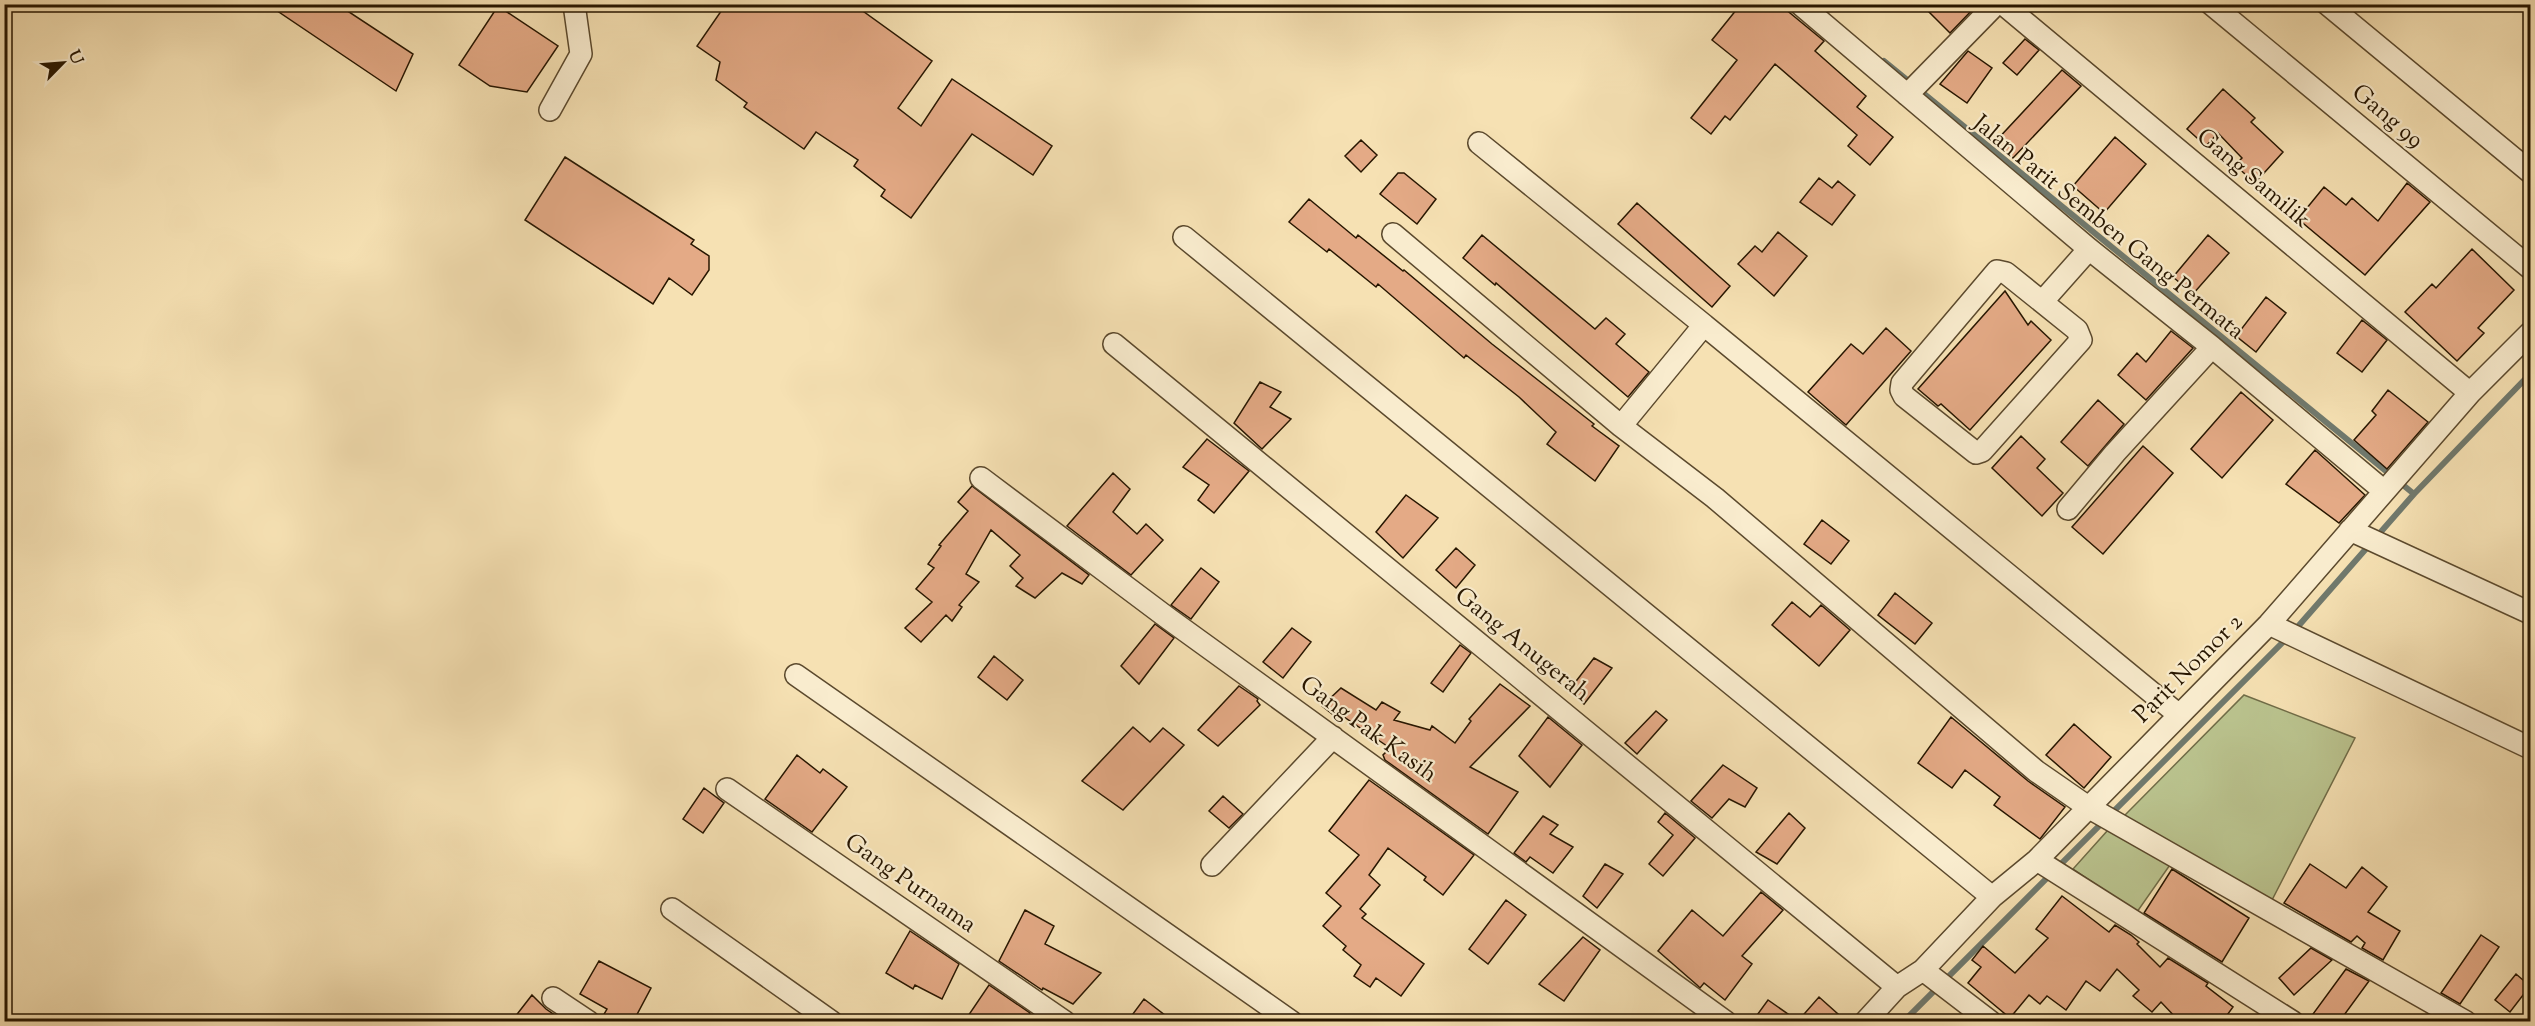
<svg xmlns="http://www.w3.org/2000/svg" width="2535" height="1026" viewBox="0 0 2535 1026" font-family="'Sorts Mill Goudy',serif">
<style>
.green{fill:#bac38e;stroke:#706c47;stroke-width:1.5}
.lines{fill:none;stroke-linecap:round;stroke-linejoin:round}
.stream{stroke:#70796d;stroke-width:6}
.building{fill:#e4aa86;stroke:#271600;stroke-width:1.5}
.minor-casing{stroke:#5b492d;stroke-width:24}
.minor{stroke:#f9ecce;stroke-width:21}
.labels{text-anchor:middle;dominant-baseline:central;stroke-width:4.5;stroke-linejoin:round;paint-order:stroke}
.street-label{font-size:24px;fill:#271600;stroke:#f9ecce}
</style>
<rect width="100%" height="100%" fill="#f6e1b3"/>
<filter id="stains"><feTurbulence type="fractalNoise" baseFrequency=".00333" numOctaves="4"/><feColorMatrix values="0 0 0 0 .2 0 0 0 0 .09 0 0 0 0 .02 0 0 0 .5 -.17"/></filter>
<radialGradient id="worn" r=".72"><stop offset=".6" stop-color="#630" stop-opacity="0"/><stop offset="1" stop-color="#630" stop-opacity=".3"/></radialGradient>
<path class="green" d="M2244 695 2355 738 2271 902 2124 816Z
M2108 830 2172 862 2137 912 2073 869Z"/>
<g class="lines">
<path class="stream" d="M1884 61 2414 494
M2294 631 2414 494 2530 374
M1903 1022 2287 638"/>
</g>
<path class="building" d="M267 4H337L413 54 396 91Z
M726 4H853L932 61 898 108 921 126 952 79 1052 146 1033 175 972 134 911 218 881 196 885 190 854 166 858 160 816 132 804 149 744 107 747 103 716 80 720 62 697 46Z
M1741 4H1779L1824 41 1815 51 1866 96 1857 107 1893 137 1870 165 1848 146 1857 135 1775 64 1730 120 1725 116 1711 134 1691 118 1737 60 1712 40Z
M1921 4H1978L1950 33Z
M498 6 558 46 527 92 490 86 459 65Z
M2025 39 2039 50 2017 75 2003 63Z
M1968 51 1992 68 1967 103 1940 84Z
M2062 70 2081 86 2013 158 1995 142Z
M2223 89 2255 118 2251 122 2283 152 2255 183 2235 165 2242 158 2218 133 2206 146 2187 129Z
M2115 137 2146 164 2104 213 2073 186Z
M1361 140 1377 155 1361 172 1345 156Z
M565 157 694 240 691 244 709 256V270L692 295 669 278 653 304 525 220Z
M1398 173H1404L1436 199 1417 224 1380 194Z
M1819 178 1832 188 1838 181 1855 195 1832 225 1800 202Z
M2407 183 2430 202 2365 275 2298 219 2324 187 2346 205 2352 198 2378 221Z
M1309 199 1356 238 1358 235 1403 271 1404 270 1492 344 1594 424 1592 426 1619 446 1595 481 1547 444 1556 432 1519 397 1466 355 1464 358 1378 284 1376 287 1329 249 1327 252 1289 222Z
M1637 203 1730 286 1712 307 1618 224Z
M1778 232 1807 256 1774 296 1738 264 1755 246 1762 252Z
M1482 235 1595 329 1606 318 1625 334 1616 344 1649 372 1628 397 1496 283 1495 285 1463 258Z
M2208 235 2229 253 2193 294 2173 277Z
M2472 249 2514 290 2478 328 2484 333 2457 361 2405 312 2432 284 2436 288Z
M2005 291 2028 325 2031 321 2051 340 1970 430 1941 404 1938 406 1918 389Z
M2266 297 2286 313 2256 352 2236 336Z
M2362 320 2387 340 2362 372 2337 353Z
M1886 328 1911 351 1846 425 1808 392 1851 344 1863 354Z
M2171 331 2193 348 2146 400 2118 375 2137 353 2146 362Z
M1260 382 1281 392 1270 407 1291 419 1262 449 1234 423Z
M2388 390 2428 422 2387 469 2354 440 2376 415 2372 411Z
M2241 392 2273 420 2222 478 2191 449Z
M2098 400 2124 424 2088 466 2061 442Z
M2021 436 2045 459 2037 468 2063 493 2042 516 1992 468Z
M1207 439 1249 471 1214 513 1198 500 1209 485 1183 467Z
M2143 446 2173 473 2103 554 2072 527Z
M2315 450 2365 495 2339 523 2286 484Z
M1113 473 1130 489 1113 512 1137 534 1146 524 1163 540 1131 575 1067 526Z
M972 486 1089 575 1082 584 1062 573 1035 598 1016 586 1023 578 1010 566 1020 555 991 530 966 574 979 582 959 605 962 607 952 621 946 615 921 642 905 628 932 602 916 589 934 568 928 564 941 546 939 545 968 511 958 502Z
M1406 495 1438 518 1403 558 1376 532Z
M1822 520 1849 541 1831 564 1804 544Z
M1456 548 1475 565 1456 588 1436 570Z
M1201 568 1219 582 1191 619 1171 605Z
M1895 593 1932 623 1915 644 1878 615Z
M1792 602 1810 617 1821 605 1850 630 1819 666 1772 625Z
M1155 624 1174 638 1139 684 1121 666Z
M1292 628 1311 642 1283 678 1263 662Z
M1460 645 1471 653 1443 692 1431 683Z
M994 656 1023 680 1007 700 978 677Z
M1594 658 1612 668 1584 704 1570 689Z
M1500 684 1530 706 1470 767 1518 792 1488 834 1385 760 1383 755 1390 748 1344 717 1341 721 1322 706 1341 688 1376 710 1382 702 1400 712 1394 720 1430 730 1432 726 1455 743 1471 721 1469 719Z
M1239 686 1258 699 1257 701 1260 705 1218 746 1198 730Z
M1656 711 1667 720 1637 754 1625 743Z
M1548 717 1582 745 1550 787 1519 756Z
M1951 717 2028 781 2065 807 2040 839 1994 805 2000 797 1965 770 1952 788 1918 763Z
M2074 724 2111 757 2084 788 2046 755Z
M1133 727 1150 742 1163 728 1184 745 1123 810 1082 781Z
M797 755 820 773 823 769 847 787 812 832 765 799Z
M1723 765 1757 788 1745 807 1729 799 1712 818 1691 801Z
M1369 780 1474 855 1443 895 1424 880 1426 877 1388 848 1369 875 1380 885 1360 909 1366 914 1362 918 1424 964 1401 996 1376 978 1370 987 1354 976 1361 965 1343 950 1346 946 1323 926 1341 906 1326 893 1359 855 1329 831Z
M704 788 724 803 703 833 683 819Z
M1223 796 1243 814 1229 828 1209 811Z
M1665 813 1695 838 1663 876 1649 864 1673 835 1658 822Z
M1789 813 1805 828 1777 864 1756 852Z
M1543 816 1558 825 1550 834 1573 847 1553 873 1530 857 1526 862 1514 853Z
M1605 864 1623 874 1597 908 1583 896Z
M2310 864 2346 888 2362 867 2387 887 2368 912 2400 931 2383 960 2362 948 2365 943 2357 936 2351 942 2284 903Z
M2172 869 2249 918 2222 962 2144 913Z
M1761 892 1783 910 1742 956 1752 964 1725 1000 1704 983 1700 988 1697 985 1658 951 1692 910 1723 936Z
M2062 896 2109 932 2115 925 2131 935 2139 942 2137 944 2160 967 2168 958 2208 983 2206 986 2233 1007 2222 1022H2193L2185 1015 2179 1021 2161 1002 2152 1012 2133 996 2139 990 2117 969 2100 991 2086 981 2066 1010 2047 996 2040 1004 2029 995 2010 1018 1968 983 1981 967 1972 960 1983 946 2015 973 2048 938 2036 929Z
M1506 900 1526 915 1488 964 1469 949Z
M1025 910 1054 926 1045 944 1101 973 1073 1004 1043 988 1042 990 999 961Z
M910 931 959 964 942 999 915 985 913 989 886 973Z
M2481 935 2499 947 2460 1004 2441 993Z
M1583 937 1600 950 1564 1001 1539 984Z
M2311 948 2332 960 2294 995 2279 978Z
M599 961 651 988 633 1022H613L603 1016 607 1009 580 994Z
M2346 969 2369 981 2339 1022H2323L2313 1014Z
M2516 974 2530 986 2510 1012 2495 1000Z
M989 985 1030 1013 1025 1022H976L968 1016Z
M532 995 546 1009 565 1022H511Z
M1819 997 1847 1022H1752L1768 1000 1798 1021Z
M1144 999 1174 1022H1127Z"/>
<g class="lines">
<defs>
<path id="minor" d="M1800 4 2089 249 2212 347 2384 491
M2003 4 2470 393
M2211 4 2530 268
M2327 4 2530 172
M1907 95 1996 4
M550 110 581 54 574 4
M1479 143 1704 325 1621 426
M1393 234 1621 426 1715 498 2036 771 2088 807 2466 1022
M1184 237 1992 897
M1997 271 2006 273 2077 330 2081 340 1982 451 1976 453 1904 396 1901 390 1902 383Z
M2042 302 2089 249
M1704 325 2179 715
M1114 344 1897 987
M981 478 1169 619 1726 1022
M2068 509 2115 453 2212 347
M2350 530 2530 613
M2269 624 2530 748
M796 675 1292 1022
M727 789 1065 1022
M2037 860 2293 1022
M1212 865 1333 737
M672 909 832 1022
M1923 970 1991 1022
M553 998 589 1022
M1865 1022 1897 987 1923 970 1992 897 2037 860 2269 624 2470 393 2530 333"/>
</defs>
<use href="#minor" class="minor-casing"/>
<use href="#minor" class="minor"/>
</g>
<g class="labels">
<g class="street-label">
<text transform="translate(2387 117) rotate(40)">Gang 99</text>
<text transform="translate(2253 179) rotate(40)">Gang Samilik</text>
<text transform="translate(2108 228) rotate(39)">Jalan Parit Semben Gang Permata</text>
<text transform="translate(1522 645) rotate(39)">Gang Anugerah</text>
<text transform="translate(2189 669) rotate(-45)">Parit Nomor 2</text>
<text transform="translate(1368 730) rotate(36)">Gang Pak Kasih</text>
<text transform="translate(910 884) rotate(35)">Gang Purnama</text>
</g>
</g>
<rect width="2535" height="1026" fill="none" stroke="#f6e1b3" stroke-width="24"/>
<rect x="6" y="6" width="2523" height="1014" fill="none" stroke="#271600" stroke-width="3"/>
<rect x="12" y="12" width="2511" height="1002" fill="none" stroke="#271600" stroke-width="1.5"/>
<g transform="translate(63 63) rotate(65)" stroke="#f9ecce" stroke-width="4.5" paint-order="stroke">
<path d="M0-4.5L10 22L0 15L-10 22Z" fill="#271600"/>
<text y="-9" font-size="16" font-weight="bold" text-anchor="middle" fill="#271600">U</text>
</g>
<rect width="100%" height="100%" filter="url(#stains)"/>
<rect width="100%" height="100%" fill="url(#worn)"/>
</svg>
